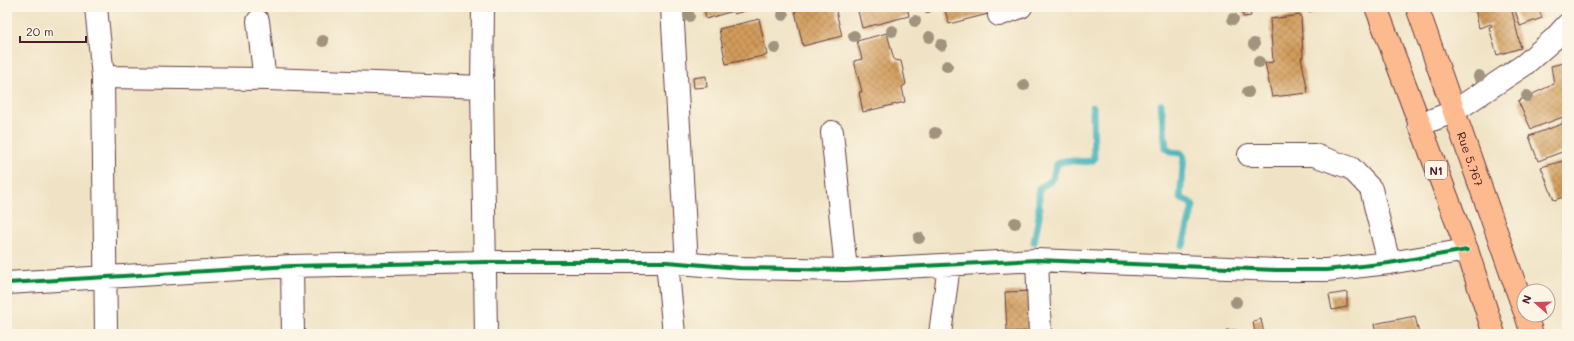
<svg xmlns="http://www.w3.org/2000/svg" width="1574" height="341" viewBox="0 0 1574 341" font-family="Mali,sans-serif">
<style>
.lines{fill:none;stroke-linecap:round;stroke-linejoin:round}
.stream{stroke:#42b2bb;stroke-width:7}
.building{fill:url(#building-cross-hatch)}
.minor-casing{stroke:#633c42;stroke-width:24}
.highway-casing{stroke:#633c42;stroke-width:24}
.minor{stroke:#fff;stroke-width:22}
.highway{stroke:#fcba8e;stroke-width:22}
.cycleway-casing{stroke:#fcf5e5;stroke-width:6}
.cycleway{stroke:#00873e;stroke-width:4}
.tree{fill:#a1937d}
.labels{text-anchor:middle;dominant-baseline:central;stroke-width:3;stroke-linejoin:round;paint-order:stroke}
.shield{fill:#fcf5e5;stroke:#7f5f63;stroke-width:1}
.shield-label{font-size:11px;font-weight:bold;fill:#4a1f2b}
.street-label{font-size:12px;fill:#4a1f2b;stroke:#fcf5e5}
</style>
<defs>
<pattern id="building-cross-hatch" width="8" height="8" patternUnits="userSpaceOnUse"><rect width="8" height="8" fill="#d29c5b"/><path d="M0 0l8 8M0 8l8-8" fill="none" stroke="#ac7f4b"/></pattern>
</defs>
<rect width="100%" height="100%" fill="#fcf5e5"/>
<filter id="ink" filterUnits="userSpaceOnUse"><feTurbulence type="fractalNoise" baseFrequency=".025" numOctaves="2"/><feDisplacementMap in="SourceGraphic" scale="8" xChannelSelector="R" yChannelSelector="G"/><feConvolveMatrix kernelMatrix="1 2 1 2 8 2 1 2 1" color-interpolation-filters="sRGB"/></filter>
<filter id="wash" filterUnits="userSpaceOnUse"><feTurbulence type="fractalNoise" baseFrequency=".012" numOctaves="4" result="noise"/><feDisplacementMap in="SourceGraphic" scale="16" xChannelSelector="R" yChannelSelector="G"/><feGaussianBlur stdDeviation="0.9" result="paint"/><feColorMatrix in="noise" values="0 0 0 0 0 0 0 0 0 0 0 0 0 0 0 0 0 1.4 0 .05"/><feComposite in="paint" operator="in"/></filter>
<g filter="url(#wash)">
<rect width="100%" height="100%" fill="#f0e3c5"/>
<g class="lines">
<path class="stream" d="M1161 104 1166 148 1171 152 1181 153 1184 157 1180 198 1189 202 1193 206 1183 246
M1034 242 1039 216V188L1052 180 1057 164C1069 156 1087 166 1094 159L1093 107"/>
</g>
<g id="blocks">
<path class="building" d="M704 7H748L749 10 734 14 733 11 706 19Z
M811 7H835L842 36 803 46 795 11Z
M857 7H907L909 16 862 28Z
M924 7H941L927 13Z
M944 7H986L988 14 949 24Z
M1242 7H1249L1251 16 1243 17Z
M1308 7H1324L1309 12Z
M1468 7H1511L1521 48 1497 55 1489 27 1492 26 1491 24 1479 28 1475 9 1469 10Z
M1514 7H1538L1542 18 1520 26Z
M1301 15 1303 57H1301L1308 93 1272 97 1265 63 1273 62 1270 19Z
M759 19 767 55 726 64 719 29Z
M887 33 894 60 901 61 906 84 902 87 905 102 863 112 859 92H862L854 61 862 59 857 41Z
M1567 62V150L1538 161 1529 136 1562 124 1563 117 1531 129 1518 101 1554 84 1551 66Z
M706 76 707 87 694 88 693 78Z
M1567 160V196L1554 200 1541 167Z
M1033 291 1034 331 1007 332 1005 292Z
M1347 292V307L1332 310 1329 295Z
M1415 316 1419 334H1376L1374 324Z
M1261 319 1264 334H1255L1253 321Z
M1226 330H1236V334H1226Z"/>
</g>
</g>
<g filter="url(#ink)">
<use href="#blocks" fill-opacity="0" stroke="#633c42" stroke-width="1"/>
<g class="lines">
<defs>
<path id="minor" d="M96 7 103 77 106 334
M483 7 482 87 486 334
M672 7 687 264
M999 15 1021 7
M258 21 264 73 269 79 482 87
M103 77 269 79
M1419 125 1453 112 1524 65 1555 38 1567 25
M832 132 846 270
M1249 155H1314L1351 168 1371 189 1389 263
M1037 260 1040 334
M667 262 674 334
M292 266 293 334
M7 283 292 266 485 262H667L740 268 846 270 1037 260 1276 270H1326L1389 263 1467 250
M940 334 949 265"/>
<g id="highway">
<path d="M1376 7 1467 250 1494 334"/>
<path id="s1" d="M1417 7 1524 310"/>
<path d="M1526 315 1532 334"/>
</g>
</defs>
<use href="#minor" class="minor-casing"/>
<use href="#highway" class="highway-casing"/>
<use href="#minor" class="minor"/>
<use href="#highway" class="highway"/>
<defs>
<path id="cycleway" d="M7 283 292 266 485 262H667L740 268 846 270 1037 260 1276 270H1326L1389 263 1467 250"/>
</defs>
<use href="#cycleway" class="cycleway-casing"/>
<use href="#cycleway" class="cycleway"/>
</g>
<g class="tree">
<circle cx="783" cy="15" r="6"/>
<circle cx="689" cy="16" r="6"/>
<circle cx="1233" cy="19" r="6"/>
<circle cx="915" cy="21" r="6"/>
<circle cx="892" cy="31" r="6"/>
<circle cx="854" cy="36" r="6"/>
<circle cx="929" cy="37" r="6"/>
<circle cx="323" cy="41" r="6"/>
<circle cx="1254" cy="44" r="6"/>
<circle cx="941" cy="45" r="6"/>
<circle cx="775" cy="48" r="6"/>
<circle cx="1259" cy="62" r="6"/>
<circle cx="947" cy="66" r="6"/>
<circle cx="1479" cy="76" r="6"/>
<circle cx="1024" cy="85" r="6"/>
<circle cx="1248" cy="92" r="6"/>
<circle cx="1527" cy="96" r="6"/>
<circle cx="935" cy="133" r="6"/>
<circle cx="1015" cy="223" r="6"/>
<circle cx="919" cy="238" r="6"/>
<circle cx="1236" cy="302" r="6"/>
</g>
</g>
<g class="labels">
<rect class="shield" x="1425" y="161" width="22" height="18" rx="3"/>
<g class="shield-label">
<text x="1436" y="170">N1</text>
</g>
<g class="street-label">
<text stroke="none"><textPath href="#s1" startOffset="161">Rue 5.767</textPath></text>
</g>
</g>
<rect width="1574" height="341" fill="none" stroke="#fcf5e5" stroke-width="24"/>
<g transform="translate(1536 303) rotate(290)"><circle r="19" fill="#fcf5e5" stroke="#b59f9b"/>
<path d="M0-3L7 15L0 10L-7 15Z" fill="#d1495b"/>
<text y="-6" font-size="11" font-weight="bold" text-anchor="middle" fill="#4a1f2b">N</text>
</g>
<path d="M20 36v6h66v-6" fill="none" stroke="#4a1f2b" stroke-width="2"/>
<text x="26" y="36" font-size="12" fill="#4a1f2b" stroke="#fcf5e5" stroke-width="3" paint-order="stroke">20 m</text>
</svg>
